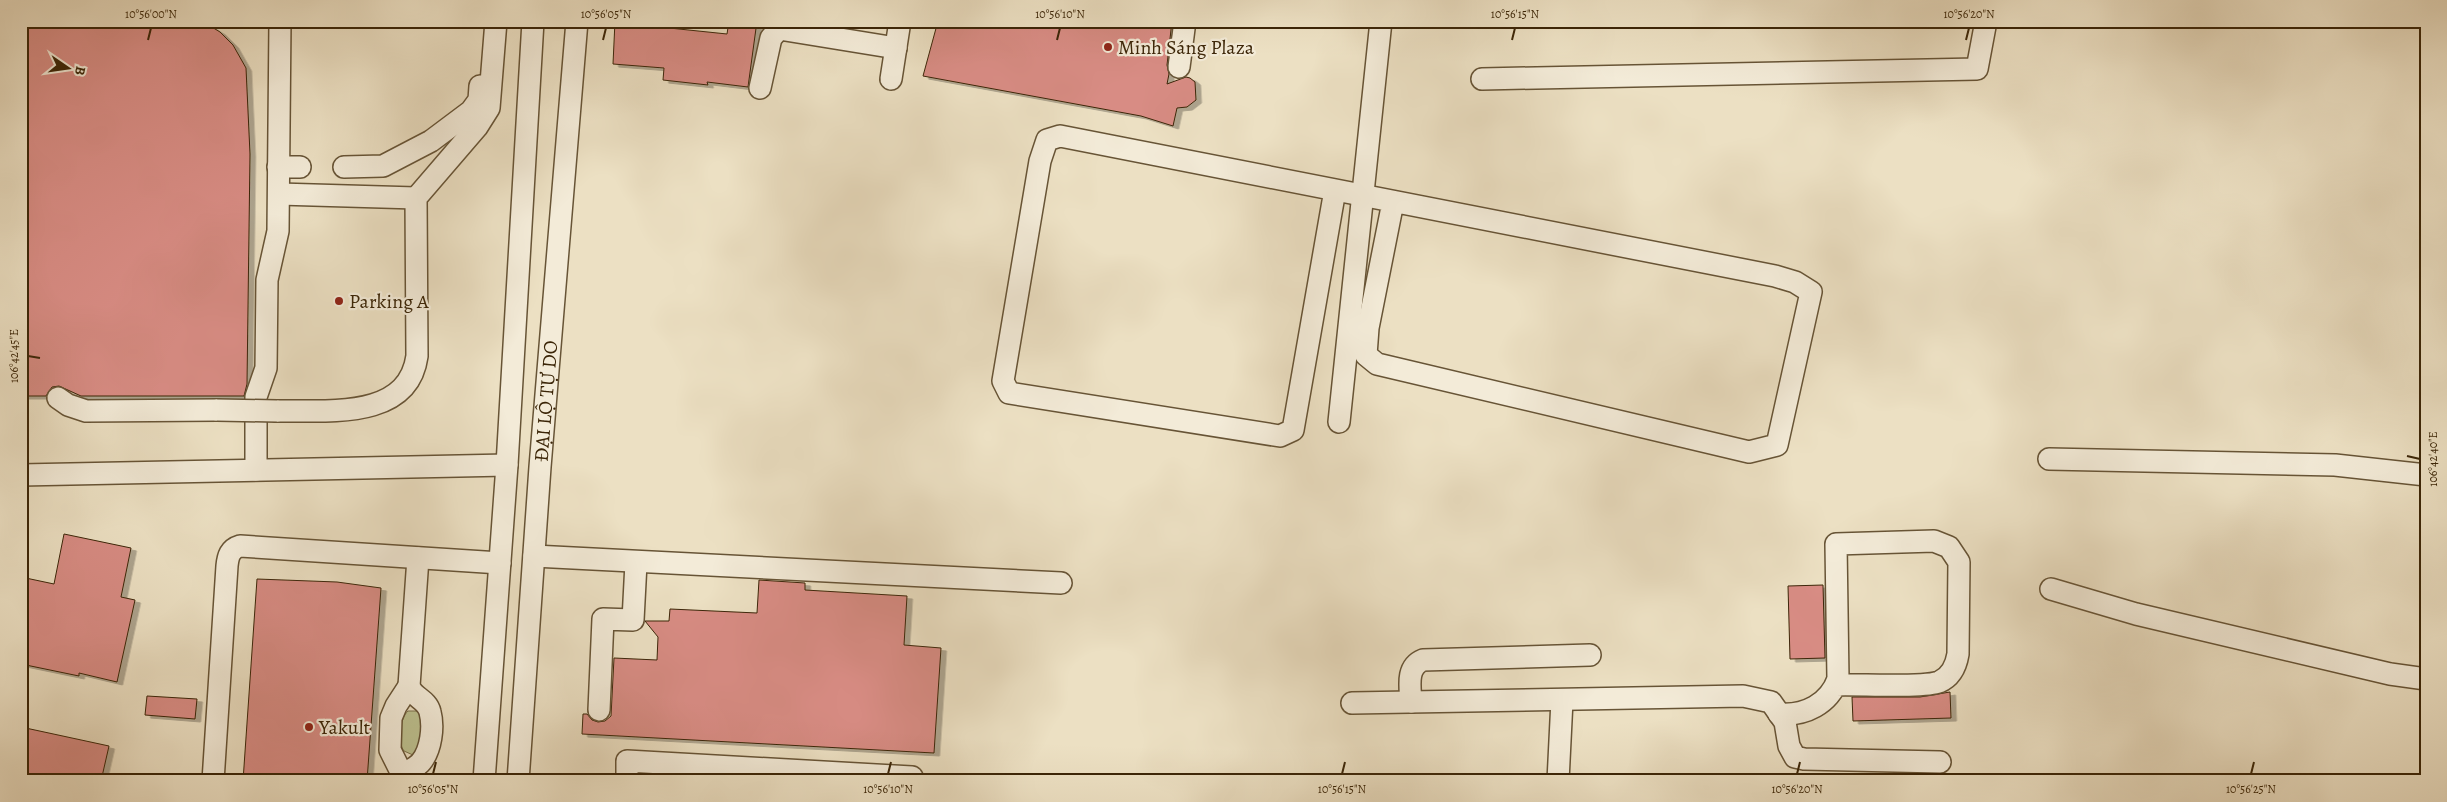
<svg xmlns="http://www.w3.org/2000/svg" width="2447" height="802" viewBox="0 0 2447 802" font-family="Alegreya,serif">
<style>
.green{fill:#bdc190;stroke:#7c734c}
.building{fill:#d88c84;stroke:#3b2507;filter:url(#shadow)}
.lines{fill:none;stroke-linecap:round;stroke-linejoin:round}
.minor-casing{stroke:#675436;stroke-width:24}
.minor{stroke:#f3ebd8;stroke-width:21}
.minor-bridge-casing{stroke:#675436;stroke-width:24;stroke-linecap:butt}
.minor-bridge{stroke:#f3ebd8;stroke-width:21}
.ticks{fill:none;stroke:#3b2507;stroke-width:2}
.poi-dot{fill:#8f2418;stroke:#f3ebd8;stroke-width:2}
.labels{text-anchor:middle;dominant-baseline:central;stroke-width:4.5;stroke-linejoin:round;paint-order:stroke}
.poi-label{font-size:20px;fill:#3b2507;stroke:#f3ebd8;text-anchor:start}
.street-label{font-size:20px;fill:#3b2507;stroke:#f3ebd8}
.neatline{fill:none;stroke:#3b2507;stroke-width:2}
.ticks-label{font-size:12px;text-anchor:middle;fill:#3b2507}
</style>
<defs>
<filter id="shadow"><feDropShadow dx="5.5" dy="3" stdDeviation="0" flood-color="#0004"/></filter>
</defs>
<rect width="100%" height="100%" fill="#ece0c3"/>
<filter id="stains"><feTurbulence type="fractalNoise" baseFrequency=".004" numOctaves="4"/><feColorMatrix values="0 0 0 0 .2 0 0 0 0 .09 0 0 0 0 .02 0 0 0 .5 -.17"/></filter>
<radialGradient id="worn" r=".72"><stop offset=".6" stop-color="#630" stop-opacity="0"/><stop offset="1" stop-color="#630" stop-opacity=".3"/></radialGradient>
<path class="green" d="M408 711H419C426 722 424 748 413 755L404 751C397 742 400 718 408 711Z"/>
<path class="building" d="M21 21H202L220 32 233 45 246 68 250 154 247 384 244 396H81L59 386 52 387 46 396H21Z
M615 21H651L650 26 727 34 729 21H757L748 87 707 82 708 85 663 80 664 68 613 64Z
M938 21H1172L1167 65 1169 74 1167 84 1186 77 1190 78 1195 82 1196 100 1187 107 1177 108 1173 126 1141 116 923 76Z
M64 534 131 548 121 597 135 600 117 682 79 673V676L21 664V577L54 584Z
M257 579 337 582 381 588 367 781H243Z
M759 580 805 583V590L907 596 904 645 941 648 934 753 582 734 583 714H587L592 720 598 722 605 721 611 716 614 658 657 660 658 637 645 621H669L670 609 757 613Z
M1823 585 1825 658 1790 659 1788 586Z
M1950 692 1951 718 1853 721 1852 697H1920Z
M147 696 197 699 195 719 145 715Z
M21 727 109 746 101 781H21Z"/>
<g class="lines">
<defs>
<g id="minor">
<path d="M1179 67 1185 21"/>
<path d="M891 79 900 21"/>
<path d="M1482 79 1977 69 1986 21"/>
<path d="M760 88 771 38 779 29 896 48"/>
<path d="M278 167H300"/>
<path d="M344 167 383 166 431 141 471 111 479 100 480 86"/>
<path d="M1335 190 1293 430 1280 436 1009 393 1003 381 1040 161 1047 140 1060 136 1775 276 1795 282 1811 292 1777 445 1749 452 1377 364 1366 355 1368 328 1393 202"/>
<path d="M279 194 416 198"/>
<path d="M58 398 68 405 86 411 217 410"/>
<path d="M277 411C326 410 408 421 417 356L416 198 477 127 489 108 496 21"/>
<path d="M1339 422 1381 21"/>
<path d="M2049 459 2335 465 2426 475"/>
<path d="M256 470V397L266 368 267 280 278 231 280 21"/>
<path d="M21 475 507 465"/>
<path d="M534 556 1061 583"/>
<path d="M2051 589 2136 614 2390 674 2426 679"/>
<path d="M1411 702C1410 686 1406 667 1423 660L1590 655"/>
<path d="M1352 703 1743 696 1771 702 1785 722 1789 746 1795 757 1804 759 1940 762"/>
<path d="M599 710 603 619 633 620 636 563"/>
<path d="M1779 714C1805 716 1829 704 1838 679L1836 544 1934 541 1949 547 1959 562 1958 654C1956 666 1951 677 1939 682 1923 688 1857 684 1836 685"/>
<path d="M402 780 401 772 390 750 391 718 396 706 409 686"/>
<path d="M213 781 227 566C228 556 230 549 240 546L500 563"/>
<path d="M402 781C405 771 415 769 421 762 431 750 434 727 430 712 427 699 413 698 409 686L418 558"/>
<path d="M484 781 507 465 533 21"/>
<path id="s1" d="M518 781 540 467 577 21"/>
<path d="M627 781V761L912 777V781"/>
<path d="M1558 781 1562 700"/>
</g>
</defs>
<use href="#minor" class="minor-casing"/>
<use href="#minor" class="minor"/>
<defs>
<path id="minor-bridge" d="M217 410 277 411"/>
</defs>
<use href="#minor-bridge" class="minor-bridge-casing"/>
<use href="#minor-bridge" class="minor-bridge"/>
</g>
<path class="ticks" d="M148 40 151 28M603 40 606 28M1057 40 1060 28M1512 40 1515 28M1966 40 1969 28M28 356 40 358M2407 456 2420 459M433 774 436 762M888 774 891 762M1342 774 1345 762M1797 774 1800 762M2251 774 2254 762"/>
<g class="poi-dot">
<circle cx="1108" cy="47" r="5"/>
<circle cx="339" cy="301" r="5"/>
<circle cx="309" cy="727" r="5"/>
</g>
<g class="labels">
<g class="poi-label">
<text x="1118" y="47">Minh Sáng Plaza</text>
<text x="349" y="301">Parking A</text>
<text x="319" y="727">Yakult</text>
</g>
<g class="street-label">
<text stroke="none"><textPath href="#s1" startOffset="381">ĐẠI LỘ TỰ DO</textPath></text>
</g>
</g>
<rect width="2447" height="802" fill="none" stroke="#ece0c3" stroke-width="55"/>
<g transform="translate(68 68) rotate(103)" stroke="#f3ebd8" stroke-width="4" paint-order="stroke">
<path d="M0-4L9 19L0 12L-9 19Z" fill="#3b2507"/>
<text y="-8" font-size="14" font-weight="bold" text-anchor="middle" fill="#3b2507">B</text>
</g>
<rect x="28" y="28" width="2392" height="746" class="neatline"/>
<g class="ticks-label">
<text x="151" y="18">10°56'00"N</text>
<text x="606" y="18">10°56'05"N</text>
<text x="1060" y="18">10°56'10"N</text>
<text x="1515" y="18">10°56'15"N</text>
<text x="1969" y="18">10°56'20"N</text>
<text transform="translate(14 356) rotate(-90)" y="4">106°42'45"E</text>
<text transform="translate(2433 459) rotate(-90)" y="4">106°42'40"E</text>
<text x="433" y="793">10°56'05"N</text>
<text x="888" y="793">10°56'10"N</text>
<text x="1342" y="793">10°56'15"N</text>
<text x="1797" y="793">10°56'20"N</text>
<text x="2251" y="793">10°56'25"N</text>
</g>
<rect width="100%" height="100%" filter="url(#stains)"/>
<rect width="100%" height="100%" fill="url(#worn)"/>
</svg>
